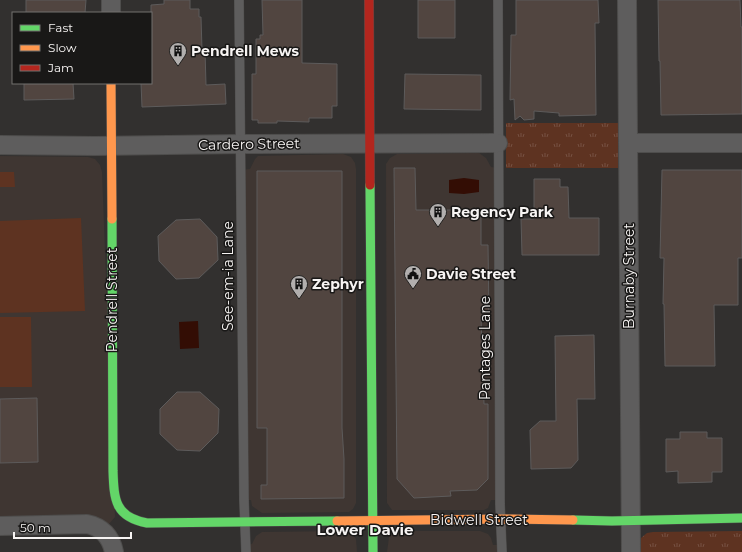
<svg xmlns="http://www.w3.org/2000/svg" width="742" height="552" viewBox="0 0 742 552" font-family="Montserrat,sans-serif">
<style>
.built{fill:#3f3632}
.grass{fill:url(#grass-tufts)}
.garden{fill:#5e3321}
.water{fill:#330d04}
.building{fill:#514540;stroke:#5d5b5b}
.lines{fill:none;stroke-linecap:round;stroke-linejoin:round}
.lane-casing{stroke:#4e4d4c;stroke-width:10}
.street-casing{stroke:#4e4d4c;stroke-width:20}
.fast-casing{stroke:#4e4d4c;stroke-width:10}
.slow-casing{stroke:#4e4d4c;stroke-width:10}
.jam-casing{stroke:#4e4d4c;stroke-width:10}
.lane{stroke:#5e5d5d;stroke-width:9}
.street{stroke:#5e5d5d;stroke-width:18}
.fast{stroke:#63d668;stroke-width:9}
.slow{stroke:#ff974d;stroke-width:9}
.jam{stroke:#b3261e;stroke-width:9}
.labels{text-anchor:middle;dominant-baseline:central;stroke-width:3;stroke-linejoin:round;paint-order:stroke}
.poi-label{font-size:14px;font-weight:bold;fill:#f7f4f3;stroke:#191817;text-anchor:start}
.street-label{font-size:14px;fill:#f7f4f3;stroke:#191817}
.neighbourhood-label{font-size:15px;font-weight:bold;fill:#f7f4f3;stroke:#191817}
</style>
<defs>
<pattern id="grass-tufts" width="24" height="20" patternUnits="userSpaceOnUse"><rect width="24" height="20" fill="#5e3321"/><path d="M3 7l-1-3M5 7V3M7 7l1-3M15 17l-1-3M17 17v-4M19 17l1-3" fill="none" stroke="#765142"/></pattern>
</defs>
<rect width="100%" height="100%" fill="#32302f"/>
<path class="built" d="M479 153 486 158 491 167 498 168 500 500H491L488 508 484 510H392L387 503 386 164 390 158 397 154Z
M343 154 351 157 355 163 356 169V503L353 509 349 512 262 513 252 506 251 500H244L241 170 250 169 255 159 258 156Z
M0 156 88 157 95 159 100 165 102 172 115 517 109 524 96 517 90 516 0 517Z
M347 531 351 532 356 539 357 552H246V545L252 544 256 536 262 532Z
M401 531H480L488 534 491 538 493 545H502V552H387L389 537 394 532Z"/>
<path class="grass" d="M506 123H618V168H506Z
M742 531V552H640L641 538 647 533 653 532Z"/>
<path class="garden" d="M0 172H14L15 187H0Z
M81 218 85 311 0 313V221Z
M0 317H31L32 387H0Z"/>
<path class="water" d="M464 178 479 180V192L464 194 449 193V180Z
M198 321 199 348 180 349 179 322Z"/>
<path class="building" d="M26 0H86L85 13H26Z
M164 0H190V9H199V17H201L202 50H205L206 85 225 84 226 104 142 107 141 83H151V5L164 4Z
M262 0H302V63L337 64V106H332V118H309V122L277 121V123H258V120H252V74H256V39H260V35H263Z
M418 0H455V38H418Z
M516 0H598L599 23H595L596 115 559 116V113L534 111V119L524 120 520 116 515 120 514 99 510 100 511 35H516Z
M658 0H740L741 27H742V114L661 115 660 61H659Z
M405 74 481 75V110L404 109Z
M24 83H73L74 99 24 100Z
M394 168H415L416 210H481V245H488L489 317H481L484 404H488V479L477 490 450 491 451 496 414 498 397 479Z
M662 170H742V258H738V305H714L715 366H665L664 304H663L664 258H660Z
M257 171H342V428L344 459V498L261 499V485H267V428H257Z
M534 179H560V187H568L569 218H599V255H522L521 219H534Z
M200 219 217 237 218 260 199 278 176 279 159 261 158 236 176 220Z
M594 335 595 399H577L578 460 571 468 531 469 530 430 540 421H556L555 336Z
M177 392H200L219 409 218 433 200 451 177 450 160 434V409Z
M37 398 38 462 0 463V399Z
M680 432H707V438H722V472H712V482L678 483V471L666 472V439H680Z"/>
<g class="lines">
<defs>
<path id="lane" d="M239 0 244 500 246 552
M498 0 500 504 502 552"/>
<path id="street" d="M111 0V13
M627 0 631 552
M628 143H742
M0 145 95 146 241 144 498 143
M0 526 87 524C102 527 111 537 114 552"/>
<path id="fast" d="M370 185 373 552
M112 219 113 471C114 500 115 517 147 523L337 521
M573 520 612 521 742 518"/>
<path id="slow" d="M111 83 112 219
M337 521 501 519 573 520"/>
<path id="jam" d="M369 0 370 185"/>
</defs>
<use href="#lane" class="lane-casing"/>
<use href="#street" class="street-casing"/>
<use href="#fast" class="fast-casing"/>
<use href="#slow" class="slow-casing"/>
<use href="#jam" class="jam-casing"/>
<use href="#lane" class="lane"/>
<use href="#street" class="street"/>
<use href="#fast" class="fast"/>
<use href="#slow" class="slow"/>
<use href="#jam" class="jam"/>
</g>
<defs>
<symbol id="building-pin" viewBox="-11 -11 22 30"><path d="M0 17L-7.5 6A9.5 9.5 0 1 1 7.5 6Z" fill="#b2afae" stroke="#191817"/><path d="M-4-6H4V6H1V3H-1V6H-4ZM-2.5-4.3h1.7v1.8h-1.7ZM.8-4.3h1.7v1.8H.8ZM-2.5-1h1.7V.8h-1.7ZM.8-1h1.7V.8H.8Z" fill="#111"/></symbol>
<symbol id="civic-pin" viewBox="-11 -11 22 30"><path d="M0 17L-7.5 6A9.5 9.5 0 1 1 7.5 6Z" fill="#b2afae" stroke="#191817"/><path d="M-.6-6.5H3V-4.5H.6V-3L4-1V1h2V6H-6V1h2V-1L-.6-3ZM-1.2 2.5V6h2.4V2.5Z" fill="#111"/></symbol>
</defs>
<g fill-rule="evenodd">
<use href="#building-pin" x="168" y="41" width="20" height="27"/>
<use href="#building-pin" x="428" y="202" width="20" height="27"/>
<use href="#civic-pin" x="403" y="264" width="20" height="27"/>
<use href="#building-pin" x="289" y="274" width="20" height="27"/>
</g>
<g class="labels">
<g class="poi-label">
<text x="191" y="51">Pendrell Mews</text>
<text x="451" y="212">Regency Park</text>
<text x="426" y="274">Davie Street</text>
<text x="312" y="284">Zephyr</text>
</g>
<g class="street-label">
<text transform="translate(249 144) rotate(-1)">Cardero Street</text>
<text transform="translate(228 276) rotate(-90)">See-em-ia Lane</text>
<text transform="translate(629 276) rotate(-90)">Burnaby Street</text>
<text transform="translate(112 300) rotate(-90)">Pendrell Street</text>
<text transform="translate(485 348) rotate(-90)">Pantages Lane</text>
<text x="479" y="520">Bidwell Street</text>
</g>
<g class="neighbourhood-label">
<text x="365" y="529">Lower Davie</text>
</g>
</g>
<rect x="12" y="12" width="140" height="72" fill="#191817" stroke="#72706f"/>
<rect x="20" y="25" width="20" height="6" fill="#63d668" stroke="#72706f"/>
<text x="48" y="32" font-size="12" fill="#f7f4f3">Fast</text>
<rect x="20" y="45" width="20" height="6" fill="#ff974d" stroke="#72706f"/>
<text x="48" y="52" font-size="12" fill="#f7f4f3">Slow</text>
<rect x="20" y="65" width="20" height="6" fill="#b3261e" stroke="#72706f"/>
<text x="48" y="72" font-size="12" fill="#f7f4f3">Jam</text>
<path d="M14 532v6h117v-6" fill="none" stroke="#f7f4f3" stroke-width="2"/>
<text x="20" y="532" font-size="12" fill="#f7f4f3" stroke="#191817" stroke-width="3" paint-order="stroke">50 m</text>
</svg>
